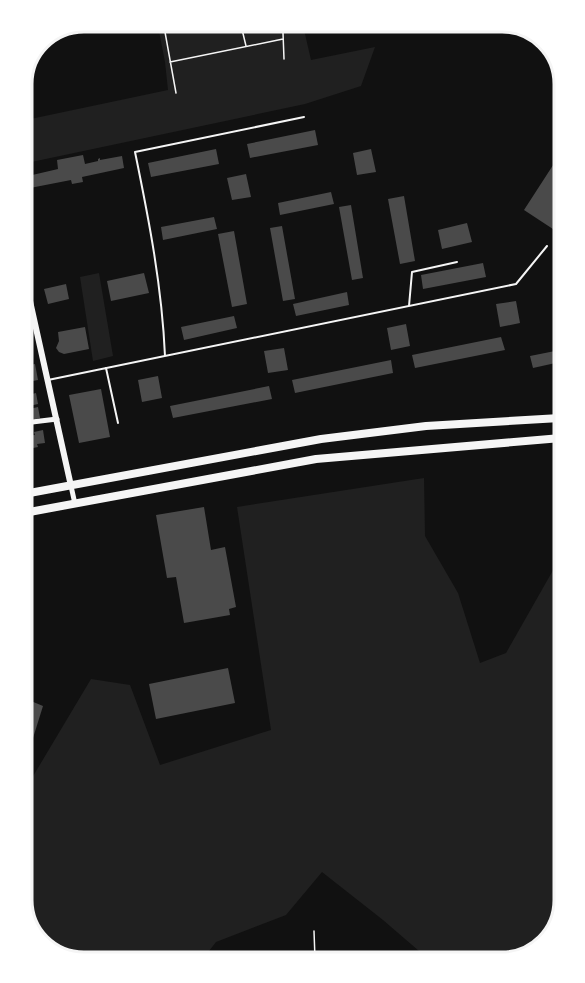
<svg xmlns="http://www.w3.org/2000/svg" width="585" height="983" viewBox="0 0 585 983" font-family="Jost,sans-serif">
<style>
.green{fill:#202020}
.building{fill:#4a4a4a}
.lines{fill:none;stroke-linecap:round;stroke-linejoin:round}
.path{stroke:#f5f5f5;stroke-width:1.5}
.service{stroke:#f5f5f5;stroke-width:2}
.minor{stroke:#f5f5f5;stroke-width:5}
.tertiary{stroke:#f5f5f5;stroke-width:6}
.primary{stroke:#f5f5f5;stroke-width:8}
.rim{fill:none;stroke:#f5f5f5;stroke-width:3}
</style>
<rect width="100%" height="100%" fill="#111"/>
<path class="green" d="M157 21H302L311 60 375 47 361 86 305 104 22 164 21 121 168 90 165 62Z
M99 273 113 356 93 361 80 277Z
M424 478 425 536 458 593 480 663 506 653 556 565 561 523 564 900 554 934 529 956 426 957 383 920 322 872 286 915 216 942 202 960 80 962 49 951 27 927 26 788 91 679 130 685 160 765 271 730 237 507Z"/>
<path class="building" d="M315 130 318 145 250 158 247 144Z
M216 149 219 164 151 177 148 163Z
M371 149 376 172 357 175 353 153Z
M83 155 85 164 98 161V159L100 158V160L122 156 124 168 82 177 83 182 72 184 71 180 30 188 28 176 58 169 57 160Z
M557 159 558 160 559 233 524 210Z
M246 174 251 197 232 200 227 178Z
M331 192 334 204 280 215 278 203Z
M404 196 415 261 400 264 388 199Z
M351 205 363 278 352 280 339 207Z
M214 217 217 229 163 240 161 227Z
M467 223 472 242 442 249 438 230Z
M282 226 295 299 283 301 270 228Z
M234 231 247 304 232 307 218 234Z
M483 263 486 277 423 289 421 275Z
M144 273 149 293 111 301 107 281Z
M66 284 69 299 48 304 44 289Z
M347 292 349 305 296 316 293 304Z
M516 301 520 323 500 327 496 304Z
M234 316 237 328 184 340 181 327Z
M406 324 410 346 391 350 387 328Z
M85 327 89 349 64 354 59 352 56 348 59 341 58 332Z
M501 337 505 350 415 368 412 355Z
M23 338H27L32 361 23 363Z
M284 348 288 370 268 373 264 351Z
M560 350V362L533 368 530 356Z
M391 360 393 373 295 393 292 380Z
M35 364 38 380 23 383V366Z
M158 376 162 398 142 402 138 380Z
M269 386 272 399 173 418 170 406Z
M101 389 110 437 79 443 69 395Z
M36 393 38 404 25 407 23 396Z
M38 407 40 418 27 421 25 410Z
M43 430 45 443 37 444 38 447 33 448 31 439 32 450 24 451V436L35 435 34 432Z
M204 507 211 550 225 547 236 607 229 609 230 615 184 623 176 577 167 578 156 515Z
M228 668 235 703 156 719 149 684Z
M25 673 31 701 43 706 33 738 26 736Z"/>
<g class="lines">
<path class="path" d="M163 21 176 93
M240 21 246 46
M278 21 283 33 284 59
M170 62 283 39
M314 931 315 959"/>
<path class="service" d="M409 306 412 272 457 262
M165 356C162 287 149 220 135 152L304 117
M106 368 118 423
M48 380 516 284 547 246"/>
<path class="minor" d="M24 423 57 419
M71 486 75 504"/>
<path class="tertiary" d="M22 265 71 486"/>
<path class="primary" d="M24 494 321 439 426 426 560 418
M24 513 316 459 561 438"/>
</g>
<path d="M0 0H585V983H0ZM84 32H502A52 52 0 0 1 554 84V900A52 52 0 0 1 502 952H84A52 52 0 0 1 32 900V84A52 52 0 0 1 84 32Z" fill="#fff" fill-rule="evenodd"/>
<path class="rim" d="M84 32H502A52 52 0 0 1 554 84V900A52 52 0 0 1 502 952H84A52 52 0 0 1 32 900V84A52 52 0 0 1 84 32Z"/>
</svg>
